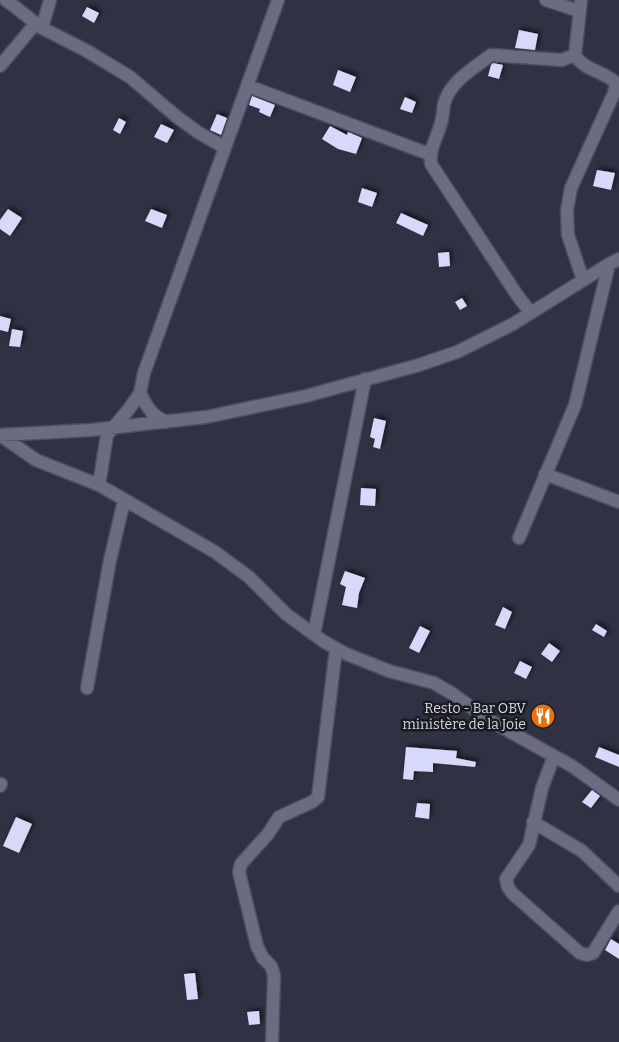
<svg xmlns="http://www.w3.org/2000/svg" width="619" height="1042" viewBox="0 0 619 1042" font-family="Bitter,serif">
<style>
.building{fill:#d6d9f9;filter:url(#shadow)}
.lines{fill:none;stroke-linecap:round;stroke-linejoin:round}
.minor-casing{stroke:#4d4e5d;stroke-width:15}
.minor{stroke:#6a6c81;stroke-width:12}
.labels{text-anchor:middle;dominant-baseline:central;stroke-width:5;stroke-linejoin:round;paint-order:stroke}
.poi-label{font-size:14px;fill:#d4d6e1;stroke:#191a22;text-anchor:end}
</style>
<defs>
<filter id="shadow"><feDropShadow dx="2.5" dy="-2.5" stdDeviation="2.5" flood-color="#0009"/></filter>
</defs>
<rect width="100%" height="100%" fill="#303143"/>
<path class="building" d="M87 7 99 13 94 23 82 16Z
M519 30 538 34 535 50 515 48Z
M493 63 503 65 499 79 488 76 491 65Z
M338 70 356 77 350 92 333 85Z
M252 96 275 105 270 117 259 112 260 109 249 105Z
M405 97 416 102 412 113 400 109Z
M217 114 227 118 221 135 210 130Z
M119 118 126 122 120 134 113 130Z
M161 124 174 130 167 143 154 137Z
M330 126 347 135 348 132 362 138 356 154 338 149 322 139Z
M597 170 615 173 611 190 593 186Z
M362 188 377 193 372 207 358 202Z
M8 209 22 218 10 236 0 229V220Z
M151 209 167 215 162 228 145 221Z
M401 213 428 225 423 236 396 223Z
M449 252 450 266 439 267 438 253Z
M462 298 467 306 460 310 455 302Z
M0 316 11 319 8 332 0 330Z
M12 329 23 331 20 347 9 346Z
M374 418 386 421 380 449 373 447 375 439 370 437Z
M361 488 376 489 375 506 360 505Z
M345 571 365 578 359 593 357 608 342 605 346 587 340 584Z
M503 607 512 612 505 629 495 625Z
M596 624 607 631 604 637 592 630Z
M420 626 430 631 419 653 409 648Z
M549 643 560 651 552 662 541 654Z
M520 661 532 667 526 679 514 673Z
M406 747 457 751 456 758 476 762 475 767 433 763V772L414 771 413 780 403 779Z
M599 747 619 755V767L595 757Z
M592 790 600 796 591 808 582 802Z
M417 803 430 804 429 819 415 817Z
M16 817 32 824 19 853 3 846Z
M611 939 619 944V959L605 950Z
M195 973 198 999 187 1000 184 974Z
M259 1011 260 1024 249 1025 247 1012Z"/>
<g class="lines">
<defs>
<path id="minor" d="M6 0 42 28 87 51 130 77 177 117 199 133 224 147
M546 0 579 11
M581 0 575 55C583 70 604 71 616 83L614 93 571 188 567 210 568 235 583 280
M42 28 50 0
M0 66 36 23
M248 86 429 154
M531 313 517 295 431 164C429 149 437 138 441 123 443 117 443 110 444 104 450 81 474 68 491 55L562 60 575 55
M140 393C147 407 151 415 166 422
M0 435 36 460 99 485 215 552 249 577 286 614 323 641 344 653 389 671 434 683 453 694 487 719 572 766 619 800
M0 435 91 430 206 417 306 396 419 365 457 352 513 324 609 264 619 259
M545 474 619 502
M99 485 107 435 129 409 140 393 144 373 278 0
M519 538 575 405 609 264
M314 634 365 379
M87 688 110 560 124 501
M554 756 542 788 529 845 506 879 508 887 512 893 580 953 587 955 593 953 619 911
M0 786 1 784
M533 822 582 851 619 886
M272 1042 274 975 271 966 263 958 257 946 239 872 241 864 268 834 279 817 312 802 318 797 336 649"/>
</defs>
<use href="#minor" class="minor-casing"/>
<use href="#minor" class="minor"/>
</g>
<defs>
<symbol id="restaurant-disc" viewBox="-11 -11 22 22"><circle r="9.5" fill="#e8710a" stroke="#191a22"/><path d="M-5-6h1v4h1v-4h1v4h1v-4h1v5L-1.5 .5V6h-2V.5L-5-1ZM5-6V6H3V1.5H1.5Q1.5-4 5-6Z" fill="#fff"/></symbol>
</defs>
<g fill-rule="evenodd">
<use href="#restaurant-disc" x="529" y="702" width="28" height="28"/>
</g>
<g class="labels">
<g class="poi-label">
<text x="526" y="708">Resto - Bar OBV<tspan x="526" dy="16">ministère de la Joie</tspan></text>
</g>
</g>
</svg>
